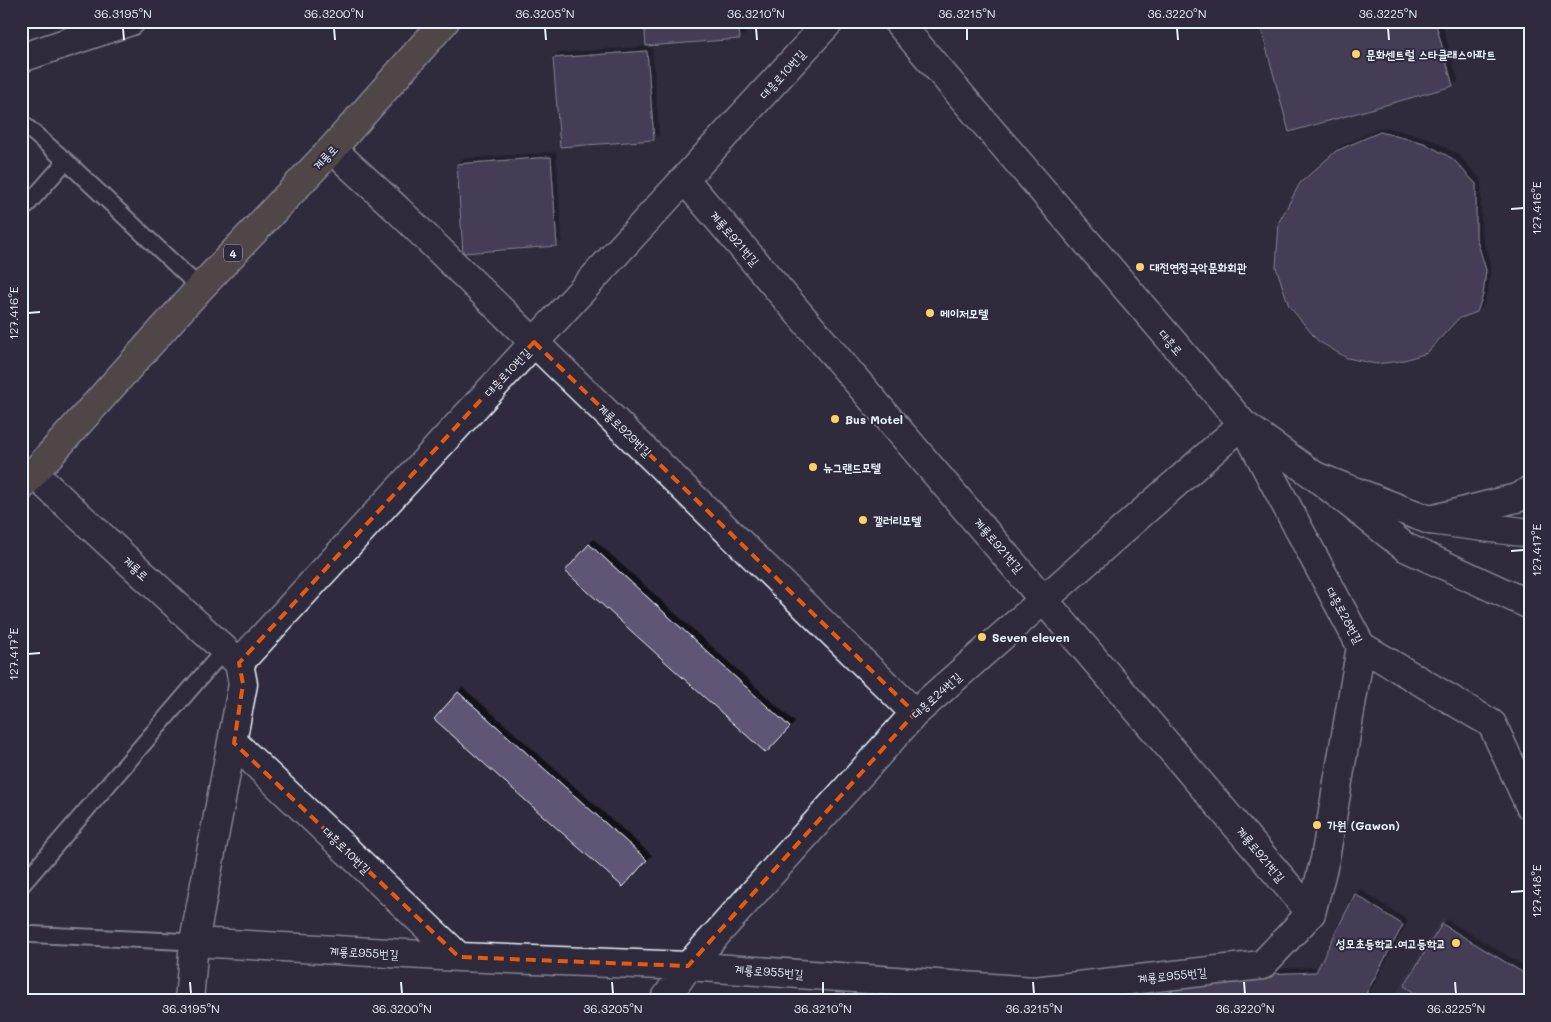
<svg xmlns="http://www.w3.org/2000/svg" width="1551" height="1022" viewBox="0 0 1551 1022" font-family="Mali,'Poor Story',sans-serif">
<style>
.built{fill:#3d374e}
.building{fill:#5f5674;stroke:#e8f1f8;filter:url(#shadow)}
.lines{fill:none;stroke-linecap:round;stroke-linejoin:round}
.lane-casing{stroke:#e8f1f8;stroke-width:19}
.street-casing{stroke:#e8f1f8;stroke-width:31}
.secondary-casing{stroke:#e8f1f8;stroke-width:31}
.primary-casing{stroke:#e8f1f8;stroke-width:31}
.lane{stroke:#2f2a3d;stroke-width:15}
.street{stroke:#2f2a3d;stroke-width:28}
.secondary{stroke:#2f2a3d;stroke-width:28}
.primary{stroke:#756a55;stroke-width:28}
.marked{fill:none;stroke:#e8590c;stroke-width:4;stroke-dasharray:10 6;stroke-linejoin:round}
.ticks{fill:none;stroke:#e8f1f8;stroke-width:2}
.poi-dot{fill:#ffd166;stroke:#2f2a3d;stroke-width:2}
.labels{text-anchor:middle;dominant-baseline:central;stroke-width:4;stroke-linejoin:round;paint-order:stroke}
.shield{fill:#2f2a3d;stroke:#b0b5c0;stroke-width:1}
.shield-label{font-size:11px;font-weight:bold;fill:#e8f1f8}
.poi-label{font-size:12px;font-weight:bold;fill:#e8f1f8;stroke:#2f2a3d;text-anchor:start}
.street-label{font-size:12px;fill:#e8f1f8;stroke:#2f2a3d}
.neatline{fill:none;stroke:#e8f1f8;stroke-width:2}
.ticks-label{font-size:12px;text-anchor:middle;fill:#e8f1f8}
</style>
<defs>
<filter id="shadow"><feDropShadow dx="4.5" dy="-4.5" stdDeviation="0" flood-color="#0009"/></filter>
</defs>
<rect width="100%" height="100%" fill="#2f2a3d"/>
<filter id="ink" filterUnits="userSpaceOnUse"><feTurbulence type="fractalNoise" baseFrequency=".02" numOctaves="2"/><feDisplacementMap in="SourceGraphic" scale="10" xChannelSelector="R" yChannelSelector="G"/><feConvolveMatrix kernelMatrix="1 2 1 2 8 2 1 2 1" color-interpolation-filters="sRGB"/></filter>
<g filter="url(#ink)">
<path class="built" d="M1443 916 1530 971V1001H1391Z"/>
<path class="building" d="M644 21H738L740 39 646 46Z
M1259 21H1435L1453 86 1289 132Z
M647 51 654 140 560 147 553 58Z
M1380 132 1424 143 1453 159 1476 184V237L1486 270 1483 295 1477 312 1458 319 1427 353 1401 361 1376 364 1347 358 1318 341 1289 306 1276 267 1279 222 1300 183 1336 151Z
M551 157 557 246 463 253 457 164Z
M589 544 790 727 766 753 565 571Z
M458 692 647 860 623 887 434 719Z
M1355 894 1403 925 1362 1001H1171L1174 978 1316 972Z
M1442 924 1530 977V994L1526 1001H1427L1404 986Z"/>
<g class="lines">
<defs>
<path id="lane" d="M21 122 66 161 200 288
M21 212 66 161
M21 886 225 649
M21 934 194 942"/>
<path id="street" d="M897 21 1243 424 1315 476 1400 509 1430 520 1530 533
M332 149 397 209 915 713
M685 180 1311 913
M34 474 239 663
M234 743 459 957
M194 942 459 957 688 966 1034 991 1262 965 1311 913 1325 859 1361 646
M189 1001 194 942 243 684 239 663 830 21
M664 1001 688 966 915 713 1243 424 1361 646 1492 724 1530 806"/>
<path id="secondary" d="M21 58 131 21
M1315 476 1405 547 1530 605
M1430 520 1520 497 1530 490"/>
<path id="primary" d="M21 487 200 288 332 149 445 21"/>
</defs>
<use href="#lane" class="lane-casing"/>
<use href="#street" class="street-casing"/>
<use href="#secondary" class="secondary-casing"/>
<use href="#primary" class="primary-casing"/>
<use href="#lane" class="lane"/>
<use href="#street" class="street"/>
<use href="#secondary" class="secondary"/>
<use href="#primary" class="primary"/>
</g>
</g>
<path d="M0 0H1551V1022H0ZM534 342 915 713 688 966 459 957 234 743 243 684 239 663Z" fill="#2f2a3d" fill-opacity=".55" fill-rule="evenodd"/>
<path class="marked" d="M534 342 915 713 688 966 459 957 234 743 243 684 239 663Z"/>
<path class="ticks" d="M123 28 124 40M334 28 335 40M545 28 546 40M756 28 757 40M967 28V40M1177 28 1178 40M1388 28 1389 40M1511 209 1524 208M28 313 40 312M1511 551 1524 550M28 654 40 653M1511 892 1524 891M190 982 191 994M401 982 402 994M612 982 613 994M823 982V994M1033 982 1034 994M1244 982 1245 994M1455 982 1456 994"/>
<g class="poi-dot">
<circle cx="1356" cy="54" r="5"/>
<circle cx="1140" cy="267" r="5"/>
<circle cx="930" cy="313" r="5"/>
<circle cx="835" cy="419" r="5"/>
<circle cx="813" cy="467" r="5"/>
<circle cx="863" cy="520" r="5"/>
<circle cx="982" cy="637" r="5"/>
<circle cx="1317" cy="825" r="5"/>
<circle cx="1456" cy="943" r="5"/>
</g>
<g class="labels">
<rect class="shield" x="224" y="244.5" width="18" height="17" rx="4"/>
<g class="shield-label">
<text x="233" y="253">4</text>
</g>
<g class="poi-label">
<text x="1366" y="54">문화센트럴 스타클래스아파트</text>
<text x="1150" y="267">대전연정국악문화회관</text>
<text x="940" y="313">메이저모텔</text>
<text x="845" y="419">Bus Motel</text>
<text x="823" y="467">뉴그랜드모텔</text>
<text x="873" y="520">갤러리모텔</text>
<text x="992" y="637">Seven eleven</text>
<text x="1327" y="825">가원 (Gawon)</text>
<text x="1446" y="943" text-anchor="end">성모초등학교.여고등학교</text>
</g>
<g class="street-label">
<text transform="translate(782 74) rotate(-48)">대흥로10번길</text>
<text transform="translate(325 157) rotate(-47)">계룡로</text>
<text transform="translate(735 238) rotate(49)">계룡로921번길</text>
<text transform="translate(1171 342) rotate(49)">대흥로</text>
<text transform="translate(507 372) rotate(-47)">대흥로10번길</text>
<text transform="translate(625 430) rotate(44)">계룡로929번길</text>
<text transform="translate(999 545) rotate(49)">계룡로921번길</text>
<text transform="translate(136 568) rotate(42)">계룡로</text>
<text transform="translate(1345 615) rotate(61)">대흥로28번길</text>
<text transform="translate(936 695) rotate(-42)">대흥로24번길</text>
<text transform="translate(347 850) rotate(44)">대흥로10번길</text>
<text transform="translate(1261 854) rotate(50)">계룡로921번길</text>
<text transform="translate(364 952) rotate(3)">계룡로955번길</text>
<text transform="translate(769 971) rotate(4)">계룡로955번길</text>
<text transform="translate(1172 975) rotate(-6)">계룡로955번길</text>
</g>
</g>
<rect width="1551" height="1022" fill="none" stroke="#2f2a3d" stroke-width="55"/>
<rect x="28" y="28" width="1496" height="966" class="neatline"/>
<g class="ticks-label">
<text x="123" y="18">36.3195°N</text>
<text x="334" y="18">36.3200°N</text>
<text x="545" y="18">36.3205°N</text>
<text x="756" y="18">36.3210°N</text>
<text x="967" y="18">36.3215°N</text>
<text x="1177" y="18">36.3220°N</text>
<text x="1388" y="18">36.3225°N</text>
<text transform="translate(1537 208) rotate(-90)" y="4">127.416°E</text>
<text transform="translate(14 313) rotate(-90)" y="4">127.416°E</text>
<text transform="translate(1537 550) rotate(-90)" y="4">127.417°E</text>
<text transform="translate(14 654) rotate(-90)" y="4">127.417°E</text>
<text transform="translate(1537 891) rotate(-90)" y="4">127.418°E</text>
<text x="191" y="1013">36.3195°N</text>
<text x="402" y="1013">36.3200°N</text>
<text x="613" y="1013">36.3205°N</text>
<text x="823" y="1013">36.3210°N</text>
<text x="1034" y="1013">36.3215°N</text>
<text x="1245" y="1013">36.3220°N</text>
<text x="1456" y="1013">36.3225°N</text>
</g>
</svg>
